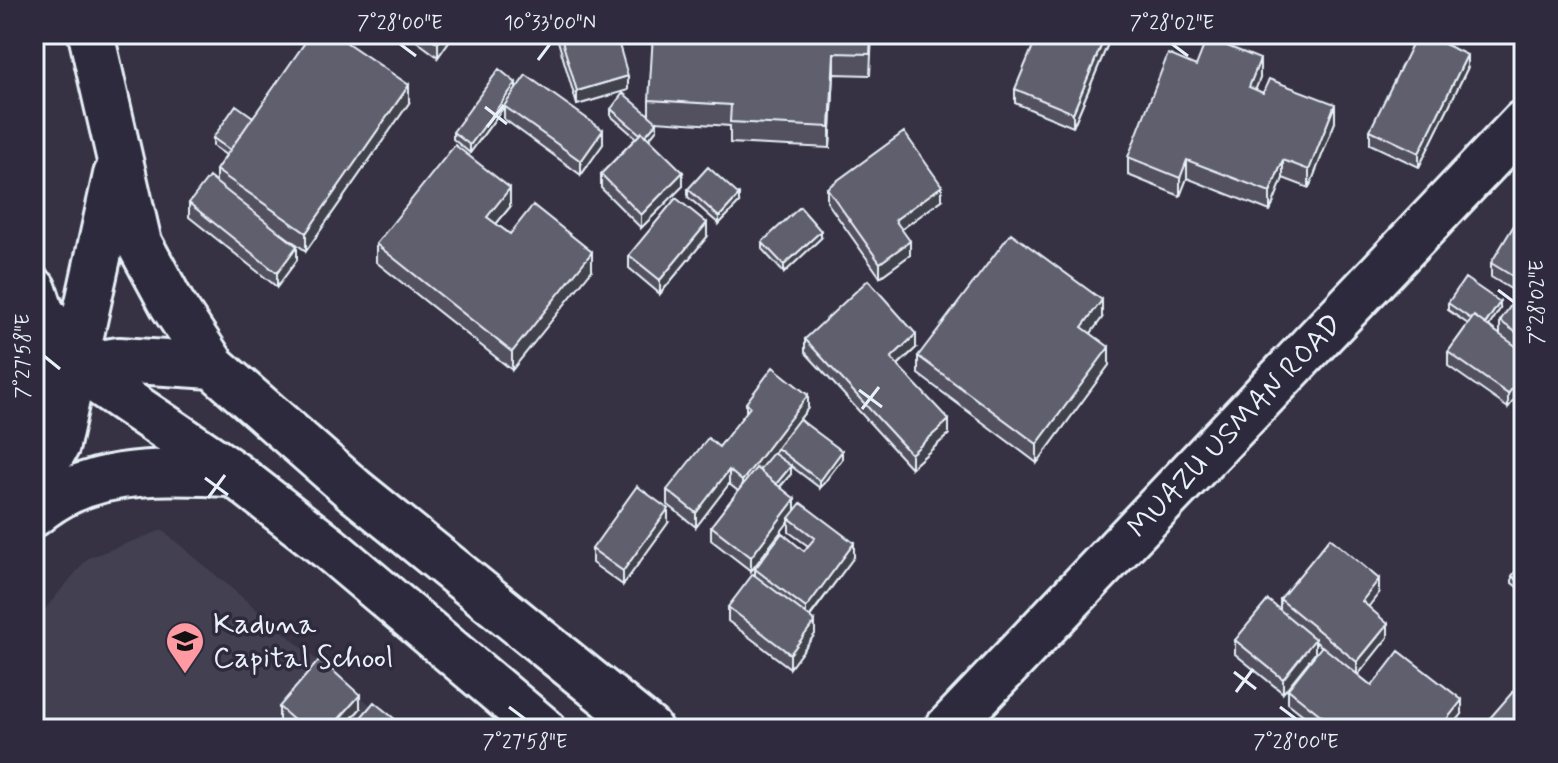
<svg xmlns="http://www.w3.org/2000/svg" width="1558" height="763" viewBox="0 0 1558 763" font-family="Mynerve,sans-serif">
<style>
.built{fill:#433f51}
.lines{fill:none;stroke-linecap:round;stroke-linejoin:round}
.minor-casing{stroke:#e8f1f8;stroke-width:50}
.major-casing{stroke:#e8f1f8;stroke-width:50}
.minor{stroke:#2f2a3d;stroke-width:44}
.major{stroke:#2f2a3d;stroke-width:44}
.wall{fill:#53515f;stroke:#e8f1f8;stroke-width:2}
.shaded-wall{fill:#43424d;stroke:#e8f1f8;stroke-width:2}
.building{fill:#605e6e;stroke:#e8f1f8;stroke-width:2}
.ticks{fill:none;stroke:#e8f1f8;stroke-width:3}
.labels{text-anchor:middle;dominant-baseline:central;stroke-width:7;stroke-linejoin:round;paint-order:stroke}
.street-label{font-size:30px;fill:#e8f1f8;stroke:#2f2a3d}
.poi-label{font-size:30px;fill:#e8f1f8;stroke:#2f2a3d;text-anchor:start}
.neatline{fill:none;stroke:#e8f1f8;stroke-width:3}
.ticks-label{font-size:20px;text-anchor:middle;fill:#e8f1f8}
</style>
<rect width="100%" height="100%" fill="#363244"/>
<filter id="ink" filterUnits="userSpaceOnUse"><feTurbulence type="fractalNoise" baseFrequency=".0125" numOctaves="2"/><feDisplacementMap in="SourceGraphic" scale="16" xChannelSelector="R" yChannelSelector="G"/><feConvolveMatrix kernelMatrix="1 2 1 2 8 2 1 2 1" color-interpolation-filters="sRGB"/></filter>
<g filter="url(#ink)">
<path class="built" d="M162 530 399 729H34V622L88 558Z"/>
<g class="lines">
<defs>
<g id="minor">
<path id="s1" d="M947 729 1524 122"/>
</g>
<path id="major" d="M91 34 139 243 172 304 213 366
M34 290 41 311 76 367 234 474 329 548 543 729
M34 407 76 367 119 360 213 366 354 490 649 729
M34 486 57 445 116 175
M34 514C90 465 165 472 234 474"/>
</defs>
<use href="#minor" class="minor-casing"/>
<use href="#major" class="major-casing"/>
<use href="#minor" class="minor"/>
<use href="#major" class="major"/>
</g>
<path class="wall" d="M407 34H454L438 57Z
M556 34H616L628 90 577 105Z
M872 34 870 75 834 74 830 148 730 143V126L656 121 657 129 649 139 683 186 641 228 601 188V174L636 138 611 116V109L649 114V100Z
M1112 34 1073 127 1015 103V89Z
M1196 66 1260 78 1255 90 1335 122 1309 188 1283 178 1270 211 1187 178 1180 196 1128 175V157Z
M1467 69 1419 167 1370 144V130Z
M516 88 603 144 581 175 504 119V107L470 153 453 139V132Z
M409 103 306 251 281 233 297 260 277 287 189 217V203L216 183V170L226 155 213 146V138L253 117Z
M827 188 942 200 901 229 910 255 880 277 827 202Z
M688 189 739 203 719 224 688 197Z
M510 207 496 224 510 234 592 270 512 370 376 262V244Z
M1524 227V297L1491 277V263Z
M707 237 660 294 629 268V255Z
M821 238 784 273 762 249V242Z
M1448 303 1500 309 1489 326 1500 335V321L1524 304V352L1508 408 1448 366V352L1468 324 1448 310Z
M1102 318 1091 333 1109 365 1037 463 918 374V356Z
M805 339 916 348 898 365 949 434 911 468 805 352Z
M746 403 808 408 800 419 842 459 820 488 791 466V474L780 487 795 511 854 557 810 617 815 634 790 668 728 621V607L755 575V569L804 551 808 546 789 532V521L751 571 711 540V526L738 491 729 484 696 527 667 504V490L719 447 746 413Z
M668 523 623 585 592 563V549Z
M1524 561V592L1512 583V576Z
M1379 593 1368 607 1388 637 1358 675 1372 686 1462 714 1450 729H1321L1288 703V689L1322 647 1315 641V653L1283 693 1235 654V640L1280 610V599Z
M279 707 360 709 342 729H288L279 721Z
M1490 718 1524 729H1490Z"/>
<path class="shaded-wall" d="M444 34H454L438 57V43Z
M1106 34H1112L1073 127V113Z
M834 53V74L830 148V127Z
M1467 55V69L1419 167V153Z
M1260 59V78L1249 106V87Z
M628 76V90L577 105V91Z
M516 83V90L470 153V145Z
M409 85V103L306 251V233Z
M1335 104V122L1309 188V170Z
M657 122V129L644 145V137Z
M603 130V144L581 175V161Z
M1187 160V178L1180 196V178Z
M1283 160V178L1270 211V192Z
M683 172V186L641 228V215Z
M942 186V200L895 234V220Z
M510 188V207L487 235V217Z
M739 195V203L719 224V217Z
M707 223V237L660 294V280Z
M821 231V238L784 273V265Z
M910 241V255L880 277V263Z
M297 246V260L277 287V273Z
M592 252V270L512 370V352Z
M1102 300V318L1082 345V327Z
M1500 302V309L1483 335V328Z
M916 334V348L891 371V358Z
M1109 347V365L1037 463V444Z
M1524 372V386L1508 408V394Z
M808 395V408L742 495V481Z
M949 420V434L911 468V454Z
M842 451V459L820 488V481Z
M791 466V474L775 492V485Z
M729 470V484L696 527V513Z
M795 499V513L789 518V521L751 571V557Z
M668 509V523L623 585V571Z
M854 543V557L806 621V608Z
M1379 579V593L1362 615V601Z
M815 621V634L790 668V654Z
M1388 624V637L1357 676V662Z
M1315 639V653L1283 693V679Z
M360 695V709L342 729H330Z
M1462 700V714L1450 729H1439Z"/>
<path class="building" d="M311 34H334L409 85 306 233 216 170Z
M425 34H444L438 43Z
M560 34H616L628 76 577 91Z
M653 34H871L870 54 834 53 830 127 730 122 731 105 649 100Z
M1038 34H1106L1073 113 1015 89Z
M1417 34H1424L1467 55 1419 153 1370 130Z
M1207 38 1260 59 1249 87 1263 93 1269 79 1335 104 1309 170 1283 160 1270 192 1187 160 1180 178 1128 157 1168 54 1196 66Z
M499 69 516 83 470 145 453 132Z
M526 75 603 130 581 161 504 106Z
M623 93 657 122 645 136 642 132 640 134 611 109Z
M236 105 253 117 230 150 213 138Z
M642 132 683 172 641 215 601 174Z
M904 132 942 186 895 220 910 241 880 263 827 188Z
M455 145 510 188 487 217 510 234 533 205 592 252 512 352 376 244Z
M708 167 739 195 719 217 688 189Z
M209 177 297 246 277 273 189 203Z
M676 198 707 223 660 280 629 255Z
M800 207 821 231 784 265 762 242Z
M1516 222 1524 227V283L1491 263Z
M1011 233 1102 300 1082 327 1109 347 1037 444 918 356Z
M1465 278 1500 302 1485 324 1474 316 1471 319 1448 303Z
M868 280 916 334 891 358 949 420 911 454 805 339Z
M1516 298 1524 304V338L1500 321Z
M1474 316 1524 352V372L1508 394 1448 352Z
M773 367 808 395 742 481 729 470 696 513 667 490 708 438 719 447 750 407 746 403Z
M799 419 842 451 820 481 777 448Z
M773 453 791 466 776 484 759 470Z
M756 468 795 499 751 557 711 526Z
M637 486 668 509 623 571 592 549Z
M801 503 854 543 806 608 755 569 782 533 804 551 815 538 789 518Z
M1330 538 1379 579 1362 601 1388 624 1357 662 1280 599Z
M1524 561V585L1512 576Z
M753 574 815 621 790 654 728 607Z
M1268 600 1315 639 1283 679 1235 640Z
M1322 646 1372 686 1399 651 1462 700 1439 729H1338L1288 689Z
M320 659 360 695 330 729H304L279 707Z
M1524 679V729H1503L1490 718Z
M374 702 407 729H351Z"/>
</g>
<path class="ticks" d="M400 44 416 56M1172 44 1188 56M538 60 550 44M485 107 507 124M487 127 504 105M1498 290 1514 302M44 356 60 369M859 390 882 407M862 409 879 387M205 478 228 495M208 498 225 475M1234 672 1256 689M1236 692 1253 669M509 707 525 719M1280 707 1296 719"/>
<defs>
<symbol id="school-pin" viewBox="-11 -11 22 30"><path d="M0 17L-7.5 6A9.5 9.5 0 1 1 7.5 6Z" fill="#ff9aa2" stroke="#2f2a3d"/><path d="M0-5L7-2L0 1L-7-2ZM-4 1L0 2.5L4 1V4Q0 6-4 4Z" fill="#111"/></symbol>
</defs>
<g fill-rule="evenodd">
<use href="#school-pin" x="163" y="619" width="44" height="60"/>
</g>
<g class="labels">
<g class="street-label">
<text stroke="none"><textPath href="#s1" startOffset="418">MUAZU USMAN ROAD</textPath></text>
</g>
<g class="poi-label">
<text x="213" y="624">Kaduna<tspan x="213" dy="34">Capital School</tspan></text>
</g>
</g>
<rect width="1558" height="763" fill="none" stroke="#2f2a3d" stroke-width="88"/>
<rect x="44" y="44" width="1470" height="675" class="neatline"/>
<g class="ticks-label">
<text x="400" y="29">7°28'00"E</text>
<text x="550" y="29">10°33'00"N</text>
<text x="1172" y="29">7°28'02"E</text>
<text transform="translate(1536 302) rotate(-90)" y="7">7°28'02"E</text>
<text transform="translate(22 356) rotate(-90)" y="7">7°27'58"E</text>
<text x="525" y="748">7°27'58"E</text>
<text x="1296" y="748">7°28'00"E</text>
</g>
</svg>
